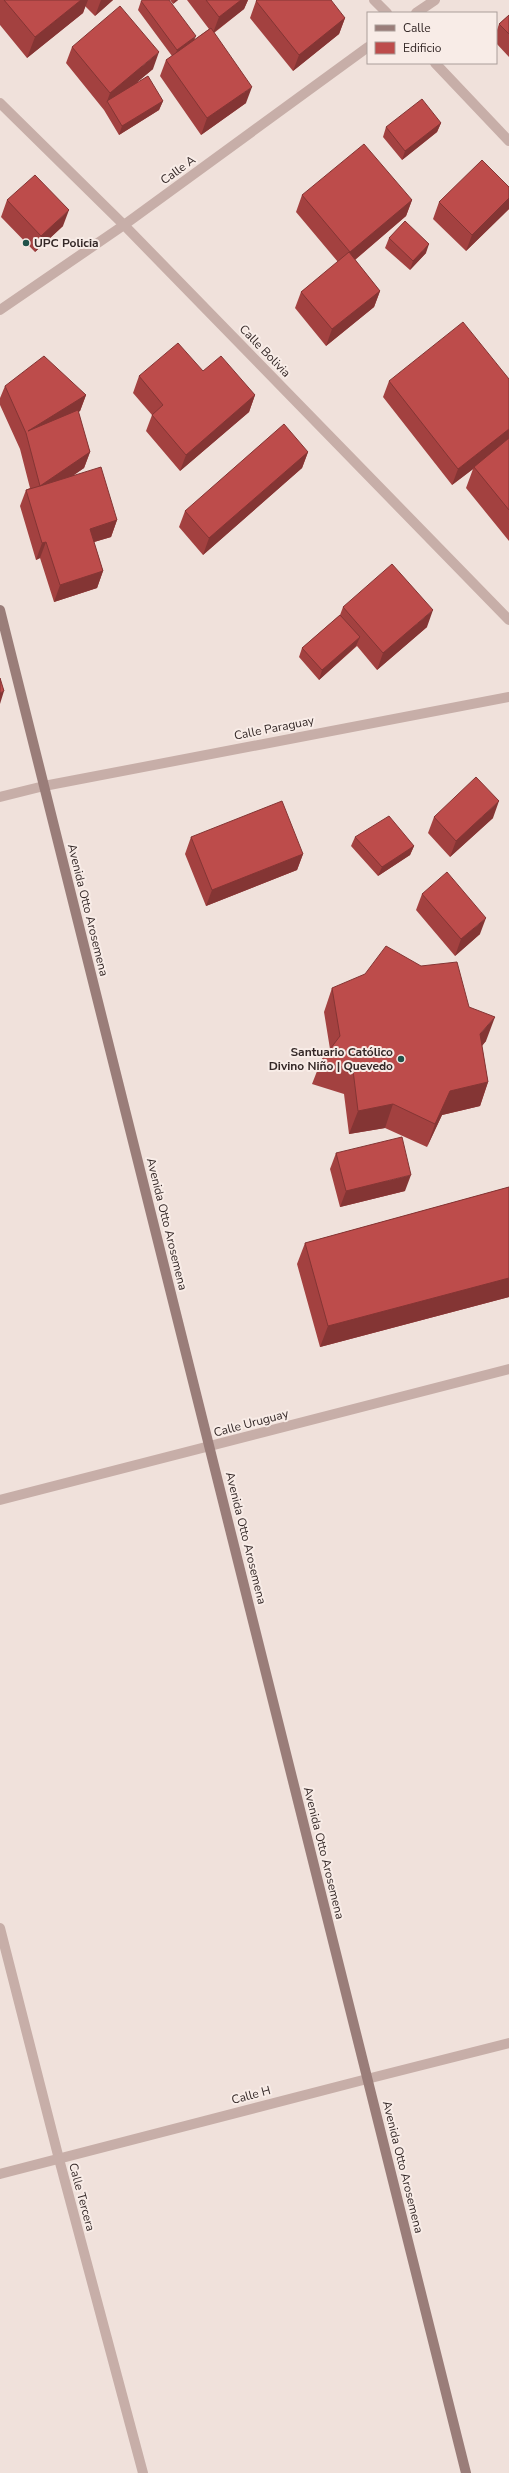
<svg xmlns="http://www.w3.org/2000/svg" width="509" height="2473" viewBox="0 0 509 2473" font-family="'Nunito Sans',sans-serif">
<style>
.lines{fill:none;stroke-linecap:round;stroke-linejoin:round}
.minor{stroke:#c7aea8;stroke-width:10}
.tertiary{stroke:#c7aea8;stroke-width:10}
.secondary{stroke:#9a7d79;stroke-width:10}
.wall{fill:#a34140}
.shaded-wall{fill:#843534}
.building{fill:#bd4c4b;stroke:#843534}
.poi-dot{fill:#20524a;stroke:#f8ece7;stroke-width:1.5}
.labels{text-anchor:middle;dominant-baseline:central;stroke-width:4;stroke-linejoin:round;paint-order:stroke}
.street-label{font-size:12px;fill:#342827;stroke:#f8ece7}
.poi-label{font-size:12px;font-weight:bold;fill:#342827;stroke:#f8ece7;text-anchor:start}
</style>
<rect width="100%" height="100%" fill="#f0e1db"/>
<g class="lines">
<path class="minor" d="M374 0 387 13
M416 13 435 0
M435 63 509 141
M0 103 124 225 509 620
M0 310 124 225 368 47
M0 797 44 786 509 697
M0 1500 509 1369
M0 1928 59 2159 143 2473
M367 2079 509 2043"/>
<path class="tertiary" d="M0 2174 367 2079"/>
<path class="secondary" d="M0 610 466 2473"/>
</g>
<path class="wall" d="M0 0H113L95 16 85 6 83 13 27 58 0 25Z
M170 0H178L173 4Z
M187 0H248L244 9 214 33 246 103 201 135 160 76 166 60 172 56 138 10 141 1 194 40 209 29Z
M256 1 345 18 339 34 293 71 250 18Z
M509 15V57L496 43V33L499 24Z
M72 47 153 69 137 82 163 101 159 110 119 135 104 110 66 63Z
M441 123 437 132 402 160 383 137 386 127Z
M302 195 412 200 406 216 355 260 380 291 374 307 326 346 295 308 301 292 338 262 296 212Z
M7 200 63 226 35 252 1 217Z
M439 202 509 209 466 251 433 219Z
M389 238 426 253 410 270 385 248Z
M203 371 255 395 249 412 180 471 146 431 152 415 133 393 139 376Z
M509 379V541L466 488 473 469 452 485 383 397 389 381Z
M5 386 86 395 80 411 78 412 90 452 84 468 74 475 117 520 111 537 94 542 103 571 97 588 54 602 40 558 36 560 20 506 26 490 30 488 20 449 0 405V398Z
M308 452 302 468 203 555 179 527 185 511Z
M343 607 427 627 377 670 357 646 319 680 299 657 302 648 340 615Z
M434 817 493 818 450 857 428 833Z
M191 837 303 854 297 870 206 906 185 854Z
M355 837 414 846 410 855 378 876 351 846Z
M422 894 480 934 455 956 416 910Z
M332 988 469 1007 486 1041 482 1046 488 1082 480 1106 442 1115 427 1147 385 1128 349 1134 344 1094 312 1084 321 1061 330 1049 324 1012Z
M336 1153 405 1191 340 1207 330 1169Z
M509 1187V1297L320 1347 297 1264 305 1243Z"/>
<path class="shaded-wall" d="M81 0H88L83 13 27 58 35 37Z
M101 0H113L95 16Z
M175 0H178L173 4Z
M241 0H248L244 9 213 33 219 17Z
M345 18 339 34 293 71 299 55Z
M196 36 192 45 174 59 177 50Z
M159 52 153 69 110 105 107 101 104 110 110 93Z
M252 87 246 103 201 135 207 118Z
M163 101 159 110 119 135 122 126Z
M441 123 437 132 402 160 405 151Z
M509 198V209L466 251 472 235Z
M412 200 406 216 344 269 350 252Z
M69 210 63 226 35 252 41 236Z
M429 244 426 253 410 270 413 261Z
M380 291 374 307 326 346 332 329Z
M86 395 80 411 28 443V431Z
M255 395 249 412 180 471 186 455Z
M509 429V441L474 467 473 469 452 485 458 469Z
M90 452 84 468 34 502 40 486Z
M308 452 302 468 203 555 209 538Z
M117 520 111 537 84 545 90 529Z
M46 542 40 558 36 560 42 543Z
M103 571 97 588 54 602 60 585Z
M433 610 427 627 377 670 383 653Z
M360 637 356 646 319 680 322 670Z
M4 691 0 704V693Z
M499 801 493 818 450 857 456 841Z
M414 846 410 855 378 876 382 867Z
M303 854 297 870 206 906 212 890Z
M486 918 480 934 455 956 461 939Z
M495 1017 486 1041 471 1058 480 1034Z
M488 1082 480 1106 442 1115 427 1147 435 1124 450 1091Z
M393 1104 385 1128 349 1134 358 1111Z
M411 1175 405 1191 340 1207 346 1191Z
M509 1278V1297L320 1347 328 1326Z"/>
<path class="building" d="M4 0H81L35 37Z
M143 0H169L196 36 177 50 141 1Z
M206 0H241L219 17Z
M257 0H331L345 18 299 55 256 1Z
M120 6 159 52 110 93 72 47Z
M509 15V34L499 24Z
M211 28 252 87 207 118 166 60Z
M148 76 163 101 122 126 107 101Z
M422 99 441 123 405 151 386 127Z
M364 144 412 200 350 252 302 195Z
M482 160 509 187V198L472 235 439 202Z
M35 175 69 210 41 236 7 200Z
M405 221 429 244 413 261 389 238Z
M349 252 380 291 332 329 301 292Z
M463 322 509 379V429L458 469 389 381Z
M178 343 203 371 221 356 255 395 186 455 152 415 163 405 139 376Z
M44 356 86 395 28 431 78 410 90 452 40 486 101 467 117 520 90 529 103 571 60 585 46 542 42 543 26 490 40 486 26 433 5 386Z
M284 424 308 452 209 538 185 511Z
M509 438V510L474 467Z
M392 564 433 610 383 653 343 607Z
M340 615 360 637 322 670 302 648Z
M0 678 4 691 0 693Z
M476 777 499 801 456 841 434 817Z
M282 801 303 854 212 890 191 837Z
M389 816 414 846 382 867 355 837Z
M447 872 486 918 461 939 422 894Z
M386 946 421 966 457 962 469 1007 495 1017 480 1034 488 1082 450 1091 435 1124 393 1104 358 1111 353 1070 321 1061 340 1036 332 988 365 974Z
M402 1137 411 1175 346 1191 336 1153Z
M509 1187V1278L328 1326 305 1243Z"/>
<g class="poi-dot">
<circle cx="26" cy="243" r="4"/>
<circle cx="401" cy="1059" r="4"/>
</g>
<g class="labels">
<g class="street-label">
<text transform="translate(178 170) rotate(-36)">Calle A</text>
<text transform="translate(265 351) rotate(46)">Calle Bolivia</text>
<text transform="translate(274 728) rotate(-11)">Calle Paraguay</text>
<text transform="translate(88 910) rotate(76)">Avenida Otto Arosemena</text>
<text transform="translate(167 1224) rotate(76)">Avenida Otto Arosemena</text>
<text transform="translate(251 1423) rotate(-15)">Calle Uruguay</text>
<text transform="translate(246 1538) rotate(76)">Avenida Otto Arosemena</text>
<text transform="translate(324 1853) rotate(76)">Avenida Otto Arosemena</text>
<text transform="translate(251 2095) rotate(-15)">Calle H</text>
<text transform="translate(403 2167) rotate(76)">Avenida Otto Arosemena</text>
<text transform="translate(82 2197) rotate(75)">Calle Tercera</text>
</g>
<g class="poi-label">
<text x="34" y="243">UPC Policia</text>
<text x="393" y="1052" text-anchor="end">Santuario Católico<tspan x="393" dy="14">Divino Niño | Quevedo</tspan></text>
</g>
</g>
<rect x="367" y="12" width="130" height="52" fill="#f8ece7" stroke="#aa9e9a"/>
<rect x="375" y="25" width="20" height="6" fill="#9a7d79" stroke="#aa9e9a"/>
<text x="403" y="32" font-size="12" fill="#342827">Calle</text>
<rect x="375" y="42" width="20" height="12" fill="#bd4c4b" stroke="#aa9e9a"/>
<text x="403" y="52" font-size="12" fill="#342827">Edificio</text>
</svg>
